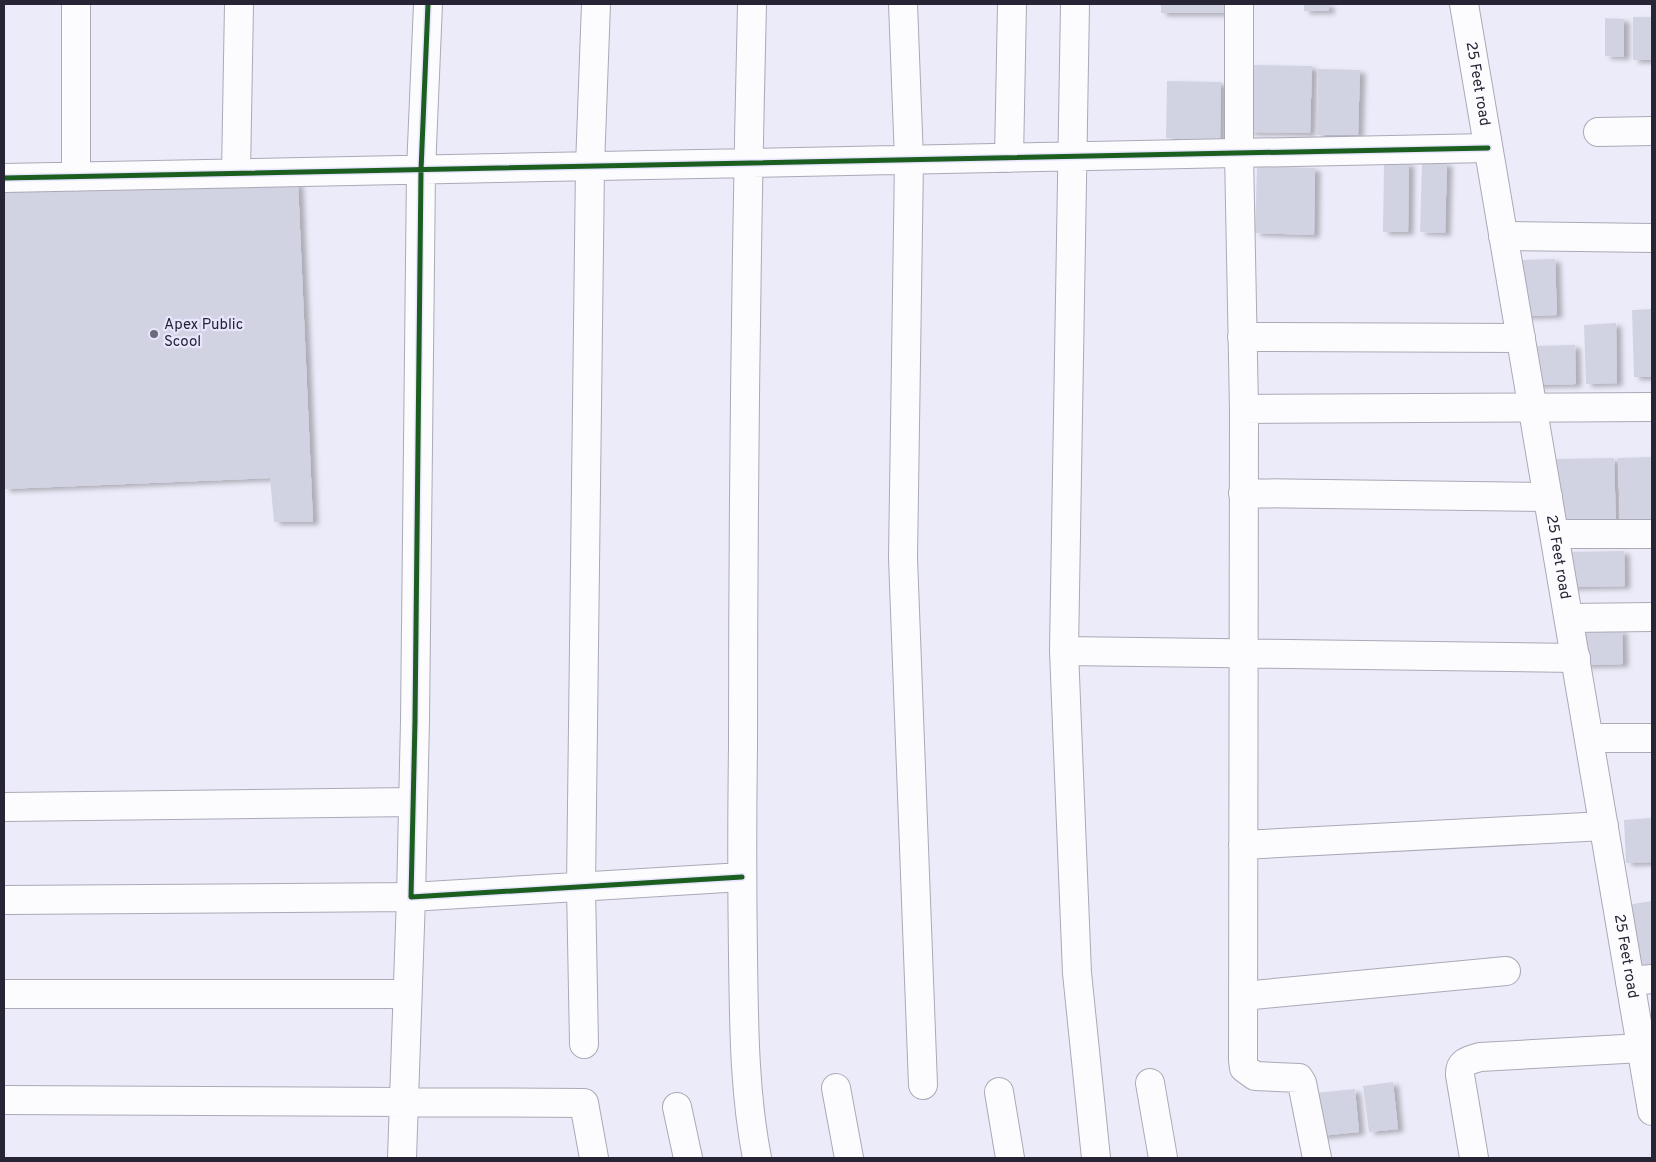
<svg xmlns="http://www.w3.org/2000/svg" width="1656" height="1162" viewBox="0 0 1656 1162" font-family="Overpass,sans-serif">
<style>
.building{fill:#d2d3e2;filter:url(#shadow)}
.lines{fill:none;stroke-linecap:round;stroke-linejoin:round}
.minor-casing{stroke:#aba9b6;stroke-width:30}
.tertiary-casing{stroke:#aba9b6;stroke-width:30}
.minor{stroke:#fcfcfe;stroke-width:28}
.tertiary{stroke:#fcfcfe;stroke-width:28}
.cycleway-casing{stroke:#e8e5ff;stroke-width:8}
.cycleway{stroke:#1b5e20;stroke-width:5}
.poi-dot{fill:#6c6a7a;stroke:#e8e5ff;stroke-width:2}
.labels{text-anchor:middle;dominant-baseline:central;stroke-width:4.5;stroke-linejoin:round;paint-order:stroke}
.street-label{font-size:15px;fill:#272535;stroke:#e8e5ff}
.poi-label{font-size:15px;fill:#272535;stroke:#e8e5ff;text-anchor:start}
</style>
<defs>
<filter id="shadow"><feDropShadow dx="5.5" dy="3" stdDeviation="2.5" flood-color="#0004"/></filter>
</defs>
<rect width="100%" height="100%" fill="#ecebf9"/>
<path class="building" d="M1161 4H1230L1229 13H1161Z
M1304 4H1329V11H1304Z
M1633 17H1652V60H1633Z
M1605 18 1624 19V57L1605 56Z
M1249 65 1312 66 1310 133 1248 132Z
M1318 69 1360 70 1358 135H1317Z
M1167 81 1221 82 1220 140 1166 138Z
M1422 162 1447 163 1445 233 1420 232Z
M1384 163H1409L1408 232H1383Z
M1257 166 1315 168 1314 235 1255 233Z
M298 183 313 522H274L270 478 4 489V191Z
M1555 259 1557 315 1522 316 1521 260Z
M1652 309V377H1634L1632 310Z
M1616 323 1617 383 1586 384 1584 325Z
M1575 345 1576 384 1532 385 1531 346Z
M1652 457V522H1620L1618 458Z
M1614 458 1616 523 1556 524 1555 459Z
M1624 551 1625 586 1567 587 1566 552Z
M1622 630 1623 664 1583 665 1582 631Z
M1652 818V862L1626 863 1624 820Z
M1652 901V969L1636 971 1627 905Z
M1393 1082 1398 1129 1369 1132 1363 1086Z
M1355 1089 1359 1132 1320 1136 1316 1093Z"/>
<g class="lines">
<defs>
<path id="minor" d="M76 4V177
M428 4 421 170 415 721 411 897 742 877
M752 4C746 251 743 499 743 747 742 817 742 886 743 956 744 1024 744 1091 757 1158
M903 4 909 160 903 558 923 1085
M1075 4 1064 651 1077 973 1096 1158
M1239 4V153L1244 409 1243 1060 1244 1068 1255 1076 1299 1078 1302 1083 1317 1158
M1598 132 1652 131
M1009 158 1012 4
M236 173 239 4
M4 178 1488 148
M1503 236 1652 238
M1242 337 1521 338
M1244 409 1652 407
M1243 493 1548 497
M1555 534H1652
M1569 618 1652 617
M1064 651 1576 658
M1589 738H1652
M4 807 412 802
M1243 845 1604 826
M4 900 411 897 402 1158
M1630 981 1652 979
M4 994H406
M1243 996 1506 971
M584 1044 581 886 590 166 596 4
M1150 1083 1163 1158
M836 1088 849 1158
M999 1092 1010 1158
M4 1100 584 1103 594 1158
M677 1107 688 1158
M1474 1158 1460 1075C1459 1062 1469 1060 1480 1057L1642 1048"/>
<g id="tertiary">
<path id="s1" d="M1464 4 1652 1111"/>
</g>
</defs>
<use href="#minor" class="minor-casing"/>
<use href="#tertiary" class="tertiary-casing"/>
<use href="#minor" class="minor"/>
<use href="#tertiary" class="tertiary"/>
<defs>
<path id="cycleway" d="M428 4 421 170 415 721 411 897 742 877
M4 178 1488 148"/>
</defs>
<use href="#cycleway" class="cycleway-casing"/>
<use href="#cycleway" class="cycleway"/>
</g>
<circle class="poi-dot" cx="154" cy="334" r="5"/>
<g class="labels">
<g class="street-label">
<text stroke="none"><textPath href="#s1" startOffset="81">25 Feet road</textPath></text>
<text stroke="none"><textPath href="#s1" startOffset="561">25 Feet road</textPath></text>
<text stroke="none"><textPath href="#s1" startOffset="966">25 Feet road</textPath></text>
</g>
<g class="poi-label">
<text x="164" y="325">Apex Public<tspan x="164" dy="17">Scool</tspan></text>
</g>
</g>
<rect width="1656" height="1162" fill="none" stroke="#272535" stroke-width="10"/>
</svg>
